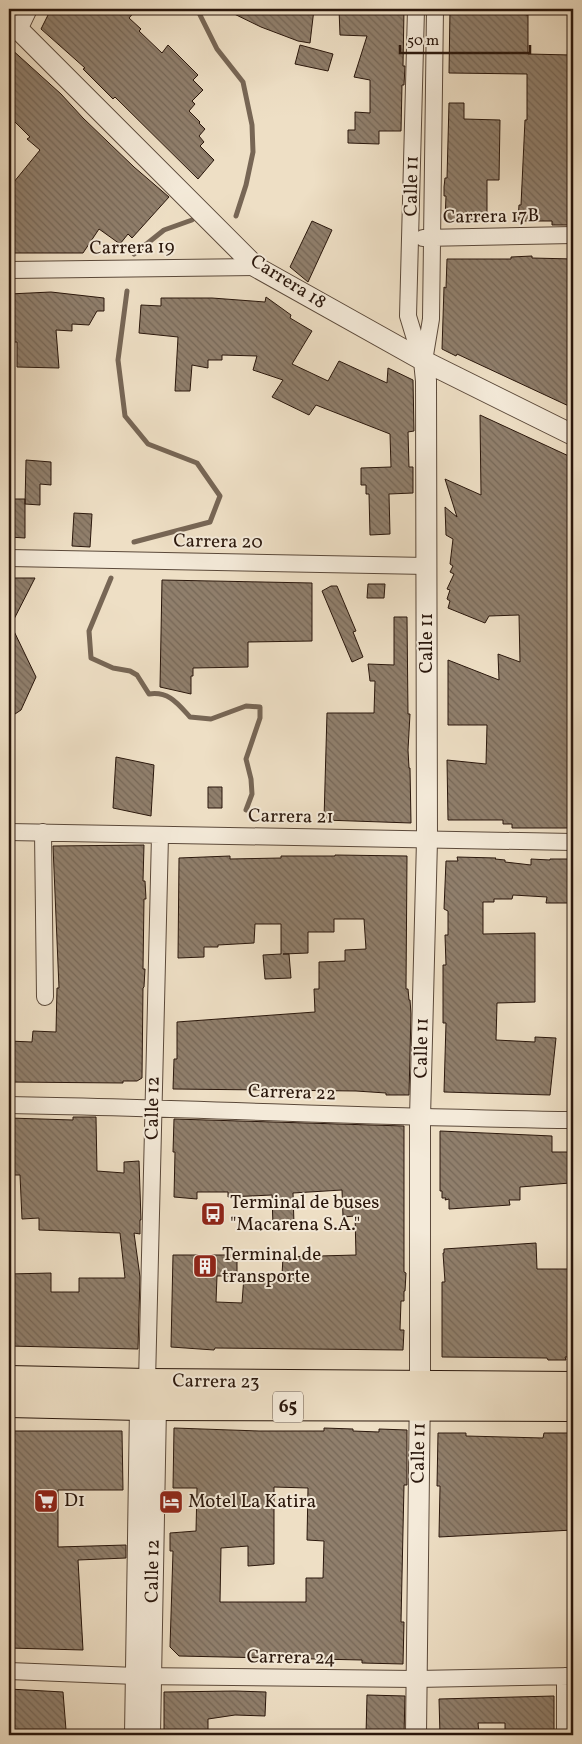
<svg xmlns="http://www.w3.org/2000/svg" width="582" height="1744" viewBox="0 0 582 1744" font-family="Vollkorn,serif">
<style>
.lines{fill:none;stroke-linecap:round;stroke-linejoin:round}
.stream{stroke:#765;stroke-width:5}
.building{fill:url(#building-back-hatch);stroke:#2a170c;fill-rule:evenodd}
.minor-casing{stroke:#5b493a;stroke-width:18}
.tertiary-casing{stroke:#5b493a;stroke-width:22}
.primary-casing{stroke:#2a170c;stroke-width:28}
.minor{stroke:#f4ead9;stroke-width:16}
.tertiary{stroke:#f4ead9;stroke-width:20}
.primary{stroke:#eedfc5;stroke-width:26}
.labels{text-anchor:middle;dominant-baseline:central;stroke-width:4;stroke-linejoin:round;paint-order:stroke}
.shield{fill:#f4ead9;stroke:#67564a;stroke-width:1}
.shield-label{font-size:18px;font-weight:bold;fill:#2a170c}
.street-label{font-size:19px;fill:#2a170c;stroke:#f4ead9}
.poi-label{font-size:19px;fill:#2a170c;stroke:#f4ead9;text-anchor:start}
</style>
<defs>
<pattern id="building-back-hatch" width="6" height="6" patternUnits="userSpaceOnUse" patternTransform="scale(1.25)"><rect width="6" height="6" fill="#907f6c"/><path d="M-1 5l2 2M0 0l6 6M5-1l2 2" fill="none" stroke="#766757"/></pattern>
</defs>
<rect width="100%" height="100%" fill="#eedfc5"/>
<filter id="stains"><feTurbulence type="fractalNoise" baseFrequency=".004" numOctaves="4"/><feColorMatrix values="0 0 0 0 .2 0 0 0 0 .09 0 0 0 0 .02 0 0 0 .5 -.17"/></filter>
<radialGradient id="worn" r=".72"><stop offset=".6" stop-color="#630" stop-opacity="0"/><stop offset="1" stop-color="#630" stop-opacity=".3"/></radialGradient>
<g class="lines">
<path class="stream" d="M199 9 200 15 217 49 243 82 252 125 253 152 246 185 236 216
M134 254 164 230 192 220
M127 291 118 360 125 416 148 444 197 463 220 496 210 522 134 542
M111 578 89 631 91 658 113 668 130 671 137 675 149 694C169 691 178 704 190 717L211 719 246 706 260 707V718L246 759 251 779 252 794 246 810"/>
</g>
<path class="building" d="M51 9H137L129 18 141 29 139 31 162 53 168 45 198 75 193 80 203 90 192 101 195 104 189 111 200 122 199 123 205 129 199 136 204 142 200 146 214 160 198 179 115 97 113 99 83 69 85 68 41 29Z
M224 9H314L310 43 298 41 261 27Z
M339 9H404L403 66H405L404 85H402L401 131H379V144L348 143V130H355V112L370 113V80L354 77 367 36 340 35Z
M450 9H526V15H528V54L571 55V63H573L572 126H573V225H552V221H518L519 205H521L525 120H527V74L449 73Z
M300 45 333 54 328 71 295 64Z
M9 47 61 94 83 118 134 167 169 197 132 238 128 234 120 244 99 229 83 253H9V188L40 150 27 139 30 137 9 116Z
M449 103H464V119L500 120 499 180H487V220H445L446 196H444V187L445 178H447Z
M312 221 332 230 308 282 290 267Z
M532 256V258L573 259V408L457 354 456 356 442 349 444 287 446 288 447 259H511V257Z
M51 292 104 298V311H97L89 325 72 324V331L56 330 59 368 17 367V342H9V294Z
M266 297 291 315 290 318 312 331 292 364 328 381 339 361 387 383 388 368 413 380 414 431 408 432 409 467H413V493L389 494 390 534 370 535 369 494H366V485H361V468L391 467 390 434 316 405 309 415 272 397 283 380 253 370 257 356 222 355V360H208V368L192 365 190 391H175L178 337 139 333 141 305 161 306V298H212L265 302Z
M480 415 573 458V828H512V824H503V820H448L447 760 486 764 487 725H448V660L499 680 498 654 520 662 519 615 489 616 485 623 448 608 450 601 447 599 450 590 447 589 454 574 450 572 453 566 450 564 453 539 446 535 445 507 457 517 445 479 481 495Z
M26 460 51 462V485L40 484V505L25 504Z
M9 499H25V538L9 537Z
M74 513 92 514 90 547 72 546Z
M9 578H35L11 625 36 677 21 710 9 718Z
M162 580 312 583V641L248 642V667L193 668V676H191V694L160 687Z
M368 584H385L384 598H367Z
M331 586H337L356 631 353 632 363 657 352 662 322 591Z
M394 617H407L408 714H410L408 750 409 768H410L411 823 324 820 327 713H374L375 681H370L368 664 394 665Z
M116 757 154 765 151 816 113 808Z
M208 787H222V808H208Z
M144 845 143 881H145L146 899H144L143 969H145L144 987 143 988 142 1078 137 1081H123V1083L9 1082V1041L32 1042 33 1031 56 1032 57 988H59L53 846Z
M335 855 407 856 406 989H408L409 1000H410L411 1014 409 1095H386V1093L356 1091 173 1089 174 1059H177V1022L315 1012 314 989H319V962L345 961V950L366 949 364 919H334V932H308V953L283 954H289L291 978 265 979 263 955 281 954V924H255L254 943 218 945V947H204V957L178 958 179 858 230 856V859L281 858V856H335Z
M457 857 496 858 495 859 505 860V862L531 865V859L550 860V859H568V864H573V903H546L547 897 513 895 512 899H494V902H483V934L535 933V1002L497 1003 496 1040 535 1042V1037L556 1038 550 1095 444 1092 446 1023H443V965H446L445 935H448V911L444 909 446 861H458Z
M73 1117H96L97 1171 124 1173V1162L139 1161 141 1220H140V1234L134 1233 140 1277 138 1349 9 1346V1291H10L9 1274 51 1273V1292H79V1278H125L120 1233 39 1230V1218L22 1219 20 1175H11L10 1163H9V1118L73 1120Z
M174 1119 404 1126V1272L406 1273 405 1291H404V1301H401L400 1330H404L403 1350 215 1348 214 1350 171 1347 173 1255H237V1276H217L216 1302 242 1303 244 1276 282 1275 283 1257 356 1255 355 1216 343 1217 342 1190 293 1193 294 1224 273 1226 272 1195 228 1197V1192H197V1199L174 1197 175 1152H173Z
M440 1131 552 1136V1152H573V1170H569L570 1183 520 1187V1200H509L510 1205 449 1209V1199L445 1200 446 1198H442V1191H440Z
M536 1243 537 1269H573V1357H565L566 1360H548L547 1358 442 1357V1282H445L443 1253H444V1249Z
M174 1428 259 1431H324V1428L353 1429V1431L379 1432V1429L407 1430V1485H404L401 1622H404L403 1664 362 1663V1660L179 1656 170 1647 173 1551H170V1533L196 1531 197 1488H173ZM274 1487 308 1488 307 1540 324 1541 323 1578H306V1602H220L221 1548 248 1546V1566L274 1564Z
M9 1431H122L123 1490H58V1547L126 1545V1558L78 1560 83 1650 9 1648Z
M438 1433H466V1436L543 1438 544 1433H570L569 1438H573V1530L439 1537 440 1486H437Z
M9 1689 63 1692 66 1730 51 1735H17V1734H12V1728H9Z
M235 1691 266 1692 265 1716 235 1715 208 1719V1735H164V1692Z
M367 1695 405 1696 404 1735H366Z
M554 1696V1735H505V1723H478L479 1735H440L439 1699Z"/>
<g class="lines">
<defs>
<path id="minor" d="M416 9 408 316 415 339 424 361
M19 30 29 9
M423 238 573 235
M9 270 256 267
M424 361 431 319 435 9
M9 558 427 566
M9 832 573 842
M43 832 45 997
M9 1105C197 1108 385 1118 573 1120
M147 1382 160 835
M9 1671 136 1676 416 1679 573 1676
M565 1735V1676"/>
<path id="tertiary" d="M9 22 19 30 256 267 424 361 573 435
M135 1735 140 1407
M150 1735 156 1406
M416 1735 420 1383V1118L427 840 426 381 424 361"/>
<path id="primary" d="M9 1379 147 1382 573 1385
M9 1404 140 1407 573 1408"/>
</defs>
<use href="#minor" class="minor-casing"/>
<use href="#tertiary" class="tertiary-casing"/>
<use href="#primary" class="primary-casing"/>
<use href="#minor" class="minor"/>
<use href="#tertiary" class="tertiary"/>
<use href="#primary" class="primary"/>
</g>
<defs>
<symbol id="bus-square" viewBox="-11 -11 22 22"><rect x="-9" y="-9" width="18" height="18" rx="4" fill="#8f2418" stroke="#f4ead9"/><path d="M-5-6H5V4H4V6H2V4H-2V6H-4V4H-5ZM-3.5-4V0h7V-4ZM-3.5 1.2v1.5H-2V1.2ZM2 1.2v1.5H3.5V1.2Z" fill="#fff"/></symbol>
<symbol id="building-square" viewBox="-11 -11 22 22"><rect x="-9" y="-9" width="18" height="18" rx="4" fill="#8f2418" stroke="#f4ead9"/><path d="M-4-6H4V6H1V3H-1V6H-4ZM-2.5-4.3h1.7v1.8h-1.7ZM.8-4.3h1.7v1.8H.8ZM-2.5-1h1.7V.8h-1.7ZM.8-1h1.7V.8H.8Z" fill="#fff"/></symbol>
<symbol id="supermarket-square" viewBox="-11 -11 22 22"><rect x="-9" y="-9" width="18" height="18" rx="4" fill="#8f2418" stroke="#f4ead9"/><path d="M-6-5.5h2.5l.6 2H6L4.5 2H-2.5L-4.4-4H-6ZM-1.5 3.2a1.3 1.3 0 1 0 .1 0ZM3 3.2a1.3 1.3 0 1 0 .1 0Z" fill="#fff"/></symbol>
<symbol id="hotel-square" viewBox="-11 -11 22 22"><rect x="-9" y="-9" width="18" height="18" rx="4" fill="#8f2418" stroke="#f4ead9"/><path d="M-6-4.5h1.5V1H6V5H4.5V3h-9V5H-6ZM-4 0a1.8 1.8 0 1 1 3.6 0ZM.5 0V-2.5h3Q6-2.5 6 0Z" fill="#fff"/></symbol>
</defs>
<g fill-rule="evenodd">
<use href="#bus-square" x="199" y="1200" width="28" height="28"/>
<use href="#building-square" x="191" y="1252" width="28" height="28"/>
<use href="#supermarket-square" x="32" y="1487" width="28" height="28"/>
<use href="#hotel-square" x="157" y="1488" width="28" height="28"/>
</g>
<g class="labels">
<rect class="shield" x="273" y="1391.5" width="30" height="31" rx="4"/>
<g class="shield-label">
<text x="288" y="1407">65</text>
</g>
<g class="street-label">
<text transform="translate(412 186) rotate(-89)">Calle 11</text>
<text transform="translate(491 217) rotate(-1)">Carrera 17B</text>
<text transform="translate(132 248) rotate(-1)">Carrera 19</text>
<text transform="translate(288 282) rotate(32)">Carrera 18</text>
<text transform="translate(218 542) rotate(1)">Carrera 20</text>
<text transform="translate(427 643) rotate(-90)">Calle 11</text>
<text transform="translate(291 817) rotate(1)">Carrera 21</text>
<text transform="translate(422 1048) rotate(-89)">Calle 11</text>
<text transform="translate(292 1093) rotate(2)">Carrera 22</text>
<text transform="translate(153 1108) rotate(-89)">Calle 12</text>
<text transform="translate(216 1382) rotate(1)">Carrera 23</text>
<text transform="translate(419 1453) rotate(-89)">Calle 11</text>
<text transform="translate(153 1571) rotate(-89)">Calle 12</text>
<text transform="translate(291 1658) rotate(1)">Carrera 24</text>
</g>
<g class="poi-label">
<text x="230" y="1203">Terminal de buses<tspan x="230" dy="22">"Macarena S.A."</tspan></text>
<text x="222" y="1255">Terminal de<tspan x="222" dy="22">transporte</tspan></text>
<text x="64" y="1501">D1</text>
<text x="188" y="1502">Motel La Katira</text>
</g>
</g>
<rect width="582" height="1744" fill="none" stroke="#eedfc5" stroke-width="30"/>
<rect x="10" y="10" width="562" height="1724" fill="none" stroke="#2a170c" stroke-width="2.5"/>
<rect x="15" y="15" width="552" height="1714" fill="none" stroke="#2a170c"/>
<path d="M400 45v8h130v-8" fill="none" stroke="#2a170c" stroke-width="2.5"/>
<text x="407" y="45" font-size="15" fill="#2a170c" stroke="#f4ead9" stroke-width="4" paint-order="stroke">50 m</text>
<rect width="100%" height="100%" filter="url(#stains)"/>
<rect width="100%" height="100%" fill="url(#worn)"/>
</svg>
